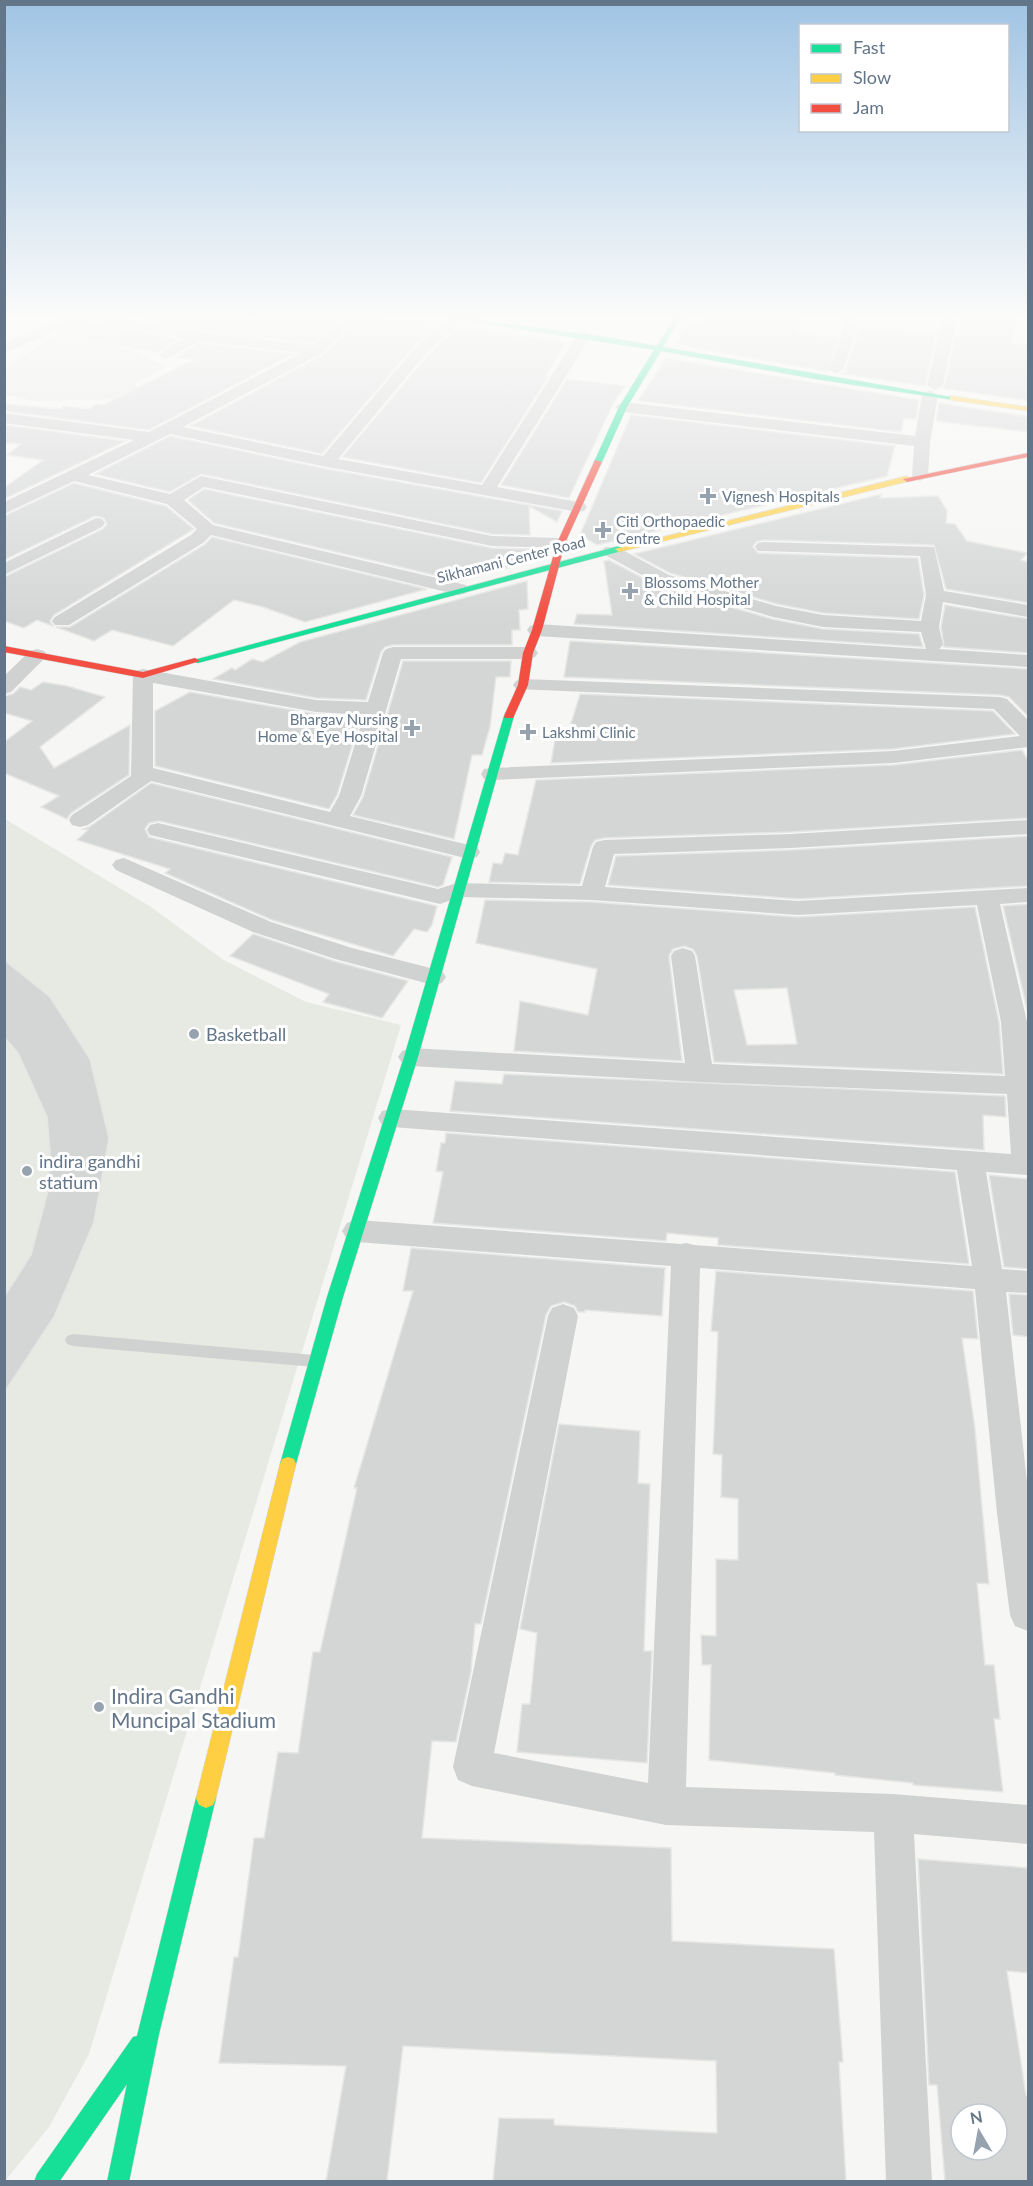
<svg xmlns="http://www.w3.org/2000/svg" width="1033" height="2186" viewBox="0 0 1033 2186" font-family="Lato,sans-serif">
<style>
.green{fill:#e6eae3}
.building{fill:#d4d6d6;stroke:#e6e6e4;stroke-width:1.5;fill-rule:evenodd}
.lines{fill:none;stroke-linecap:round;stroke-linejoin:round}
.fast-casing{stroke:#d2d4d5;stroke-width:1}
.slow-casing{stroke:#d2d4d5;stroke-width:1}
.jam-casing{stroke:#d2d4d5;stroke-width:1}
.lane{fill:#d0d1d1;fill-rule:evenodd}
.street{fill:#d0d1d1;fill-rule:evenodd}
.fast{fill:#16e098;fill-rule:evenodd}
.slow{fill:#ffcf43;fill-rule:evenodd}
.jam{fill:#f24e42;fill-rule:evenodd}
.poi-dot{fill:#96a2ae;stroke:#fff;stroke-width:2}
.labels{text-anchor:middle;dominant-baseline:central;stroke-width:6;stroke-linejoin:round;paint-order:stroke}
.far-poi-label{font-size:15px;fill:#637588;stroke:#fff;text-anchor:start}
.far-street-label{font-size:15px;fill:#637588;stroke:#fff}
.poi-label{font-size:18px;fill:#637588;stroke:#fff;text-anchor:start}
.near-poi-label{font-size:21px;fill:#637588;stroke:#fff;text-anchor:start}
</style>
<rect width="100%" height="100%" fill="#f6f6f5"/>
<path class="green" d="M62 332 87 335 93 341 129 349 167 367 134 384 139 388 128 399 36 401 5 395V368L8 365Z
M5 819 151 907 222 959 306 1002 401 1025 89 2054 49 2127 5 2181Z"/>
<path class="building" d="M133 317H341L313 343 196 330Z
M361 317 423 321 419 325 436 327 416 344 322 454 190 426 323 355Z
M704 317H802L797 333 838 337 828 372 675 344 689 322 700 323Z
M964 317H1016L1012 343 1029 345V401L942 388 945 385 955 337H959Z
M101 323 178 339 158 353 57 333 73 326Z
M457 328 566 342 545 377H548L481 483 342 457 430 353Z
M860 328 936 335 925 386 841 374 845 371Z
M199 343 293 354 149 430 4 411V404L61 409 64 406 90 409 96 404 103 405 193 360 176 357Z
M666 358 919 400 916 419 904 418 901 432 638 401Z
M567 379 625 386 612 406 569 498 501 485Z
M939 403 1029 417V432L936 421Z
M631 415 895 446 887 476 597 545 580 535Z
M4 425 126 441 4 499V488L43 460 7 455 21 444 4 443Z
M170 436 327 469 562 511 557 522 529 506 530 535 492 534 201 474 170 492 95 474Z
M74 483 166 506 194 529 54 615 50 621 53 626 37 620 24 628 4 621V577L103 529 107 524 104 518 95 516 4 560V516Z
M204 489 492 548 530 549V562L459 581 214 523 188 500Z
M882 494 880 498 938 496 947 511 946 523 955 524 967 541 1027 553 1021 560 1029 562V603L946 589 934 545 764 540 756 542 753 547 758 553 918 558 924 595 919 619 823 613 777 604 670 573 634 554Z
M212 537 427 589 305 622 263 607 234 600 173 646 112 630 94 641 56 627H70L204 545Z
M609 560 656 585 772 619 823 629 919 634 923 647 574 624 577 614 612 615 604 561Z
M527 581 528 609 519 610 520 630H512V645H393L385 647 381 652 366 700 316 698 213 679 232 668 235 670 252 659 263 662 300 642Z
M945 605 1029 619V653L944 647 941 627Z
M570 641 1029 669V717L1009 697 1000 695 564 677Z
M403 661H511L510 677H496L490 727 482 755H472L454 839 353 815 363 797Z
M43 682 67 686 105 697 40 747 54 768 130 725 129 775 71 813 67 819 41 807 59 796 4 773V742L32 721 4 713V696L13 694 20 687 31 690Z
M190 692 316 714 361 717 337 795 329 809 155 766V711Z
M580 694 993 711 1015 734 893 749 551 763 555 739 566 740Z
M1022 750 1029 762V818L791 832 604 838 595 840 591 846 580 884 489 882 493 863 502 864 505 853 518 855 536 780 893 765Z
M151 783 452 857 443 885 438 887 159 821 149 823 145 829 149 837 437 906 432 925 427 932 414 929 393 956 272 920 165 873 170 869 77 840 88 830 83 829 89 827Z
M1029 836V886L798 899 608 885 616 856 791 850Z
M485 900 592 902 798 917 975 907 999 1022 1003 1074 714 1062 697 956 693 949 684 946 673 949 669 956 682 1061 514 1051 520 1001 588 1015 597 969 476 943ZM787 988 797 1044 747 1045 734 990Z
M1029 904V1018L1003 906Z
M253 934 334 961 408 981 382 1018 323 1002 329 994 230 956Z
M4 960 50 997 90 1059 109 1138 94 1222 54 1317 4 1393V1297L31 1255 48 1191 50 1152 47 1117 18 1053 4 1037Z
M504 1074 1005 1096 1006 1117 983 1115 984 1150 450 1111 455 1081 502 1084Z
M446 1133 955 1172 969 1264 718 1245V1238L667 1233 666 1241 433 1223 443 1172 436 1171 441 1143H445Z
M989 1175 1029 1179V1269L1004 1267Z
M411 1248 665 1268 662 1316 585 1310V1312H578L575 1306 564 1302 551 1306 546 1315 481 1624H475L471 1672 456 1742 432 1741 422 1838 671 1848 672 1941 834 1949 843 2062H839L846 2181H493L499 2118 554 2119V2125L717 2133 716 2061 403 2046 387 2181H326L346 2066 219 2063 234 1957H238L254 1838H264L278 1752 298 1753 313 1652H320L357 1488H354L413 1291H403Z
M716 1271 973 1291 978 1339 962 1338 975 1429 989 1584 977 1583 985 1665H994L1000 1719H994L1003 1792 913 1785V1783L835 1775V1773L709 1760 711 1665H702L701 1635 716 1636V1559L738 1560V1499L721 1497 722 1455 713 1454 718 1332 711 1331Z
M1009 1294 1029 1295V1337L1013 1335Z
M559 1424 640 1431 638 1483 650 1484 644 1651H652L647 1763 517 1752 522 1704H530L537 1633 520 1629Z
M918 1859 1029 1868V1973L1007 1971 1026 2095 1029 2096V2181H945L937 2085H929ZM961 2114H997V2150H961Z"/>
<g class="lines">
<defs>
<path id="fast" d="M441 317H459L606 337 657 346 675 317H681L663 347 957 398 953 400 815 379 661 351 627 407 602 462 598 464 594 462 619 407 654 350Z
M619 546 623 549 622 551 198 663 190 661Z
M509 713 514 716 418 1057 343 1297 296 1464 294 1469 288 1471 282 1469 280 1464 327 1297 404 1057 504 716Z
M206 1788 213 1791 216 1798 159 2034 129 2182H107L127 2084 59 2182H34L37 2174 133 2037 137 2036 196 1798 199 1791Z"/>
<path id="slow" d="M953 396 1028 407V411L950 400V396Z
M907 476 911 479 910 481 619 552 615 549Z
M288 1457 294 1459 296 1464 216 1798 213 1805 206 1808 199 1805 196 1798 280 1464 282 1459Z"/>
<path id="jam" d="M1028 453V457L907 482 903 479Z
M595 460 602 462 565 543 542 630 533 653 528 685 514 716 513 718H505L504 716 518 685 523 653 532 630 557 543Z
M4 646 143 672 195 658 200 661 143 678 4 652Z"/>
</defs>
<use href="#fast" class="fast-casing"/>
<use href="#slow" class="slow-casing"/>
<use href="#jam" class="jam-casing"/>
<path class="lane" d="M73 1334 315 1355 321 1357 323 1361 321 1365 315 1367 73 1346 67 1344 65 1340 67 1336Z"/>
<path class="street" d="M64 317H122L196 332 314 345 344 317H359L322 353 183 427 323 456 418 345 450 317H462L461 322 428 351 338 459 482 485 579 333H589L591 336 497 487 578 502 584 503 587 507 584 511 578 512 327 467 170 434 88 475 170 494 201 476 492 536 561 538 567 539 570 543 567 547 561 548 492 546 204 487 184 500 213 525 466 585 468 589 466 593 459 595 211 535 203 543 69 625H55L52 621 55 617 191 535 197 529 167 504 74 481 4 514V502L134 440 4 423V413L149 432 301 353 199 341 167 359 162 358 160 355 162 352 184 338 101 321 72 324 4 353V343Z
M847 317H861L843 370 836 374 829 370Z
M943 317H957L943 385 935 390 927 385Z
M930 390 938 395 930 442 928 476 920 481 912 476 914 446 623 412 615 407 623 402 915 436 922 395Z
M96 518 102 519 105 523 102 527 4 575V563Z
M764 542 934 547 944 591 1028 605V617L943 602 939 627 943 645 939 649 1028 655V667L537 636 530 634 527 630 530 626 537 624 926 649 921 632 823 627 773 617 657 583 605 555 602 551 605 547H617L669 575 776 606 823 615 921 621 926 595 920 556 758 551 755 547 758 543Z
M393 647H528L535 649 538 653 535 657 528 659H401L361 796 350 816 477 847 480 852 477 857 469 859 151 781 88 825 80 827 72 825 69 820 72 815 131 776 133 675 136 671 143 669 316 700 368 702 383 653 386 649ZM153 683 316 712 364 715 339 796 330 812 153 768Z
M37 649 44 651 47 655 44 659 11 692 4 694V676L30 651Z
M523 679 1000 697 1007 699 1028 720V747L893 763 492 780 484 779 481 774 484 769 492 768 893 751 1020 736 994 709 516 689 513 685 516 681Z
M1028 820V834L791 848 614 854 605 887 798 901 1028 888V902L1000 904 1027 1022 1028 1175 986 1172 1002 1269 1028 1271V1293L1006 1292 1028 1491V1631L1015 1626 1010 1615 997 1513 975 1289 700 1268 686 1787 893 1794 1028 1805V1844L914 1834 932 2182H886L874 1832 666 1825 472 1786 458 1780 453 1767 548 1316 552 1308 563 1304 574 1308 578 1316 494 1753 648 1783 671 1266 357 1242 347 1239 342 1231 347 1223 357 1220 681 1244 686 1243 694 1245 972 1266 957 1170 392 1127 382 1125 378 1118 382 1111 392 1109 1011 1154 1007 1094 700 1082 411 1066 402 1063 398 1057 402 1051 411 1048 685 1063 671 956 674 951 683 948 692 951 695 956 712 1064 1005 1076 1001 1022 977 905 798 915 592 900 460 897 440 904 150 835 147 830 150 825 158 823 438 889 457 883 582 886 593 847 596 842 604 840 791 834Z
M124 858 271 922 352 948 442 971 446 977 442 983 433 985 335 959 253 932 116 870 112 865 116 860Z"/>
<use href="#fast" class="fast"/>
<use href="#slow" class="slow"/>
<use href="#jam" class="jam"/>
</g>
<linearGradient id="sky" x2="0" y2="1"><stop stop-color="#a0c4e4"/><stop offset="0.51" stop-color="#fbfbfa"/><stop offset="1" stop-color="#fbfbfa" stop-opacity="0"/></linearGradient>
<rect width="1033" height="623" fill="url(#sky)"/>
<g class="poi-dot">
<path d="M705 487h6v6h6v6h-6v6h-6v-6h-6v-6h6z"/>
<path d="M600 521h6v6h6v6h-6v6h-6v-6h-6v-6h6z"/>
<path d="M627 582h6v6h6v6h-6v6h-6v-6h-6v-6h6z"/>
<path d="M409 719h6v6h6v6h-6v6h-6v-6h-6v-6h6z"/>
<path d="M525 723h6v6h6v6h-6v6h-6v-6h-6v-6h6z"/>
<circle cx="194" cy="1034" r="6"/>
<circle cx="27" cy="1171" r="6"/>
<circle cx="99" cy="1707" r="6"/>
</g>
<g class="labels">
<g class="far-poi-label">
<text x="722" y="496">Vignesh Hospitals</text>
<text x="616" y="521">Citi Orthopaedic<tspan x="616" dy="17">Centre</tspan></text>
<text x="644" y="582">Blossoms Mother<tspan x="644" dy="17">&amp; Child Hospital</tspan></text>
<text x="398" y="719" text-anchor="end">Bhargav Nursing<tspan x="398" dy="17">Home &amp; Eye Hospital</tspan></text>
<text x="542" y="732">Lakshmi Clinic</text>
</g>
<g class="far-street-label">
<text transform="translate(511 559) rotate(-14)">Sikhamani Center Road</text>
</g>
<g class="poi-label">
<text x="206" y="1034">Basketball</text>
<text x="39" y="1161">indira gandhi<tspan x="39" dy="21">statium</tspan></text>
</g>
<g class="near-poi-label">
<text x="111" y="1695">Indira Gandhi<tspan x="111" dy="24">Muncipal Stadium</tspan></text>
</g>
</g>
<rect width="1033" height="2186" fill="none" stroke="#637588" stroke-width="12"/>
<rect x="799" y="24" width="210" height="108" fill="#ffffff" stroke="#c1c8cf" stroke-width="1.5"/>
<rect x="811" y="44" width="30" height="9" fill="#16e098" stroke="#c1c8cf" stroke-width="1.5"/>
<text x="853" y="54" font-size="18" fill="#637588">Fast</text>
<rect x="811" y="74" width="30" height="9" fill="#ffcf43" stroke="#c1c8cf" stroke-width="1.5"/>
<text x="853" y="84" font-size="18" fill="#637588">Slow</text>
<rect x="811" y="104" width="30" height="9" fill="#f24e42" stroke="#c1c8cf" stroke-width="1.5"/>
<text x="853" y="114" font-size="18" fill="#637588">Jam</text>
<g transform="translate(979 2132) rotate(350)"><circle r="28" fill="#ffffff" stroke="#c1c8cf" stroke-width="1.5"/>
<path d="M0-4.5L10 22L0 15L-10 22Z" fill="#96a2ae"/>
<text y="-9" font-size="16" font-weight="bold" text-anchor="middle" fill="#637588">N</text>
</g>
</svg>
